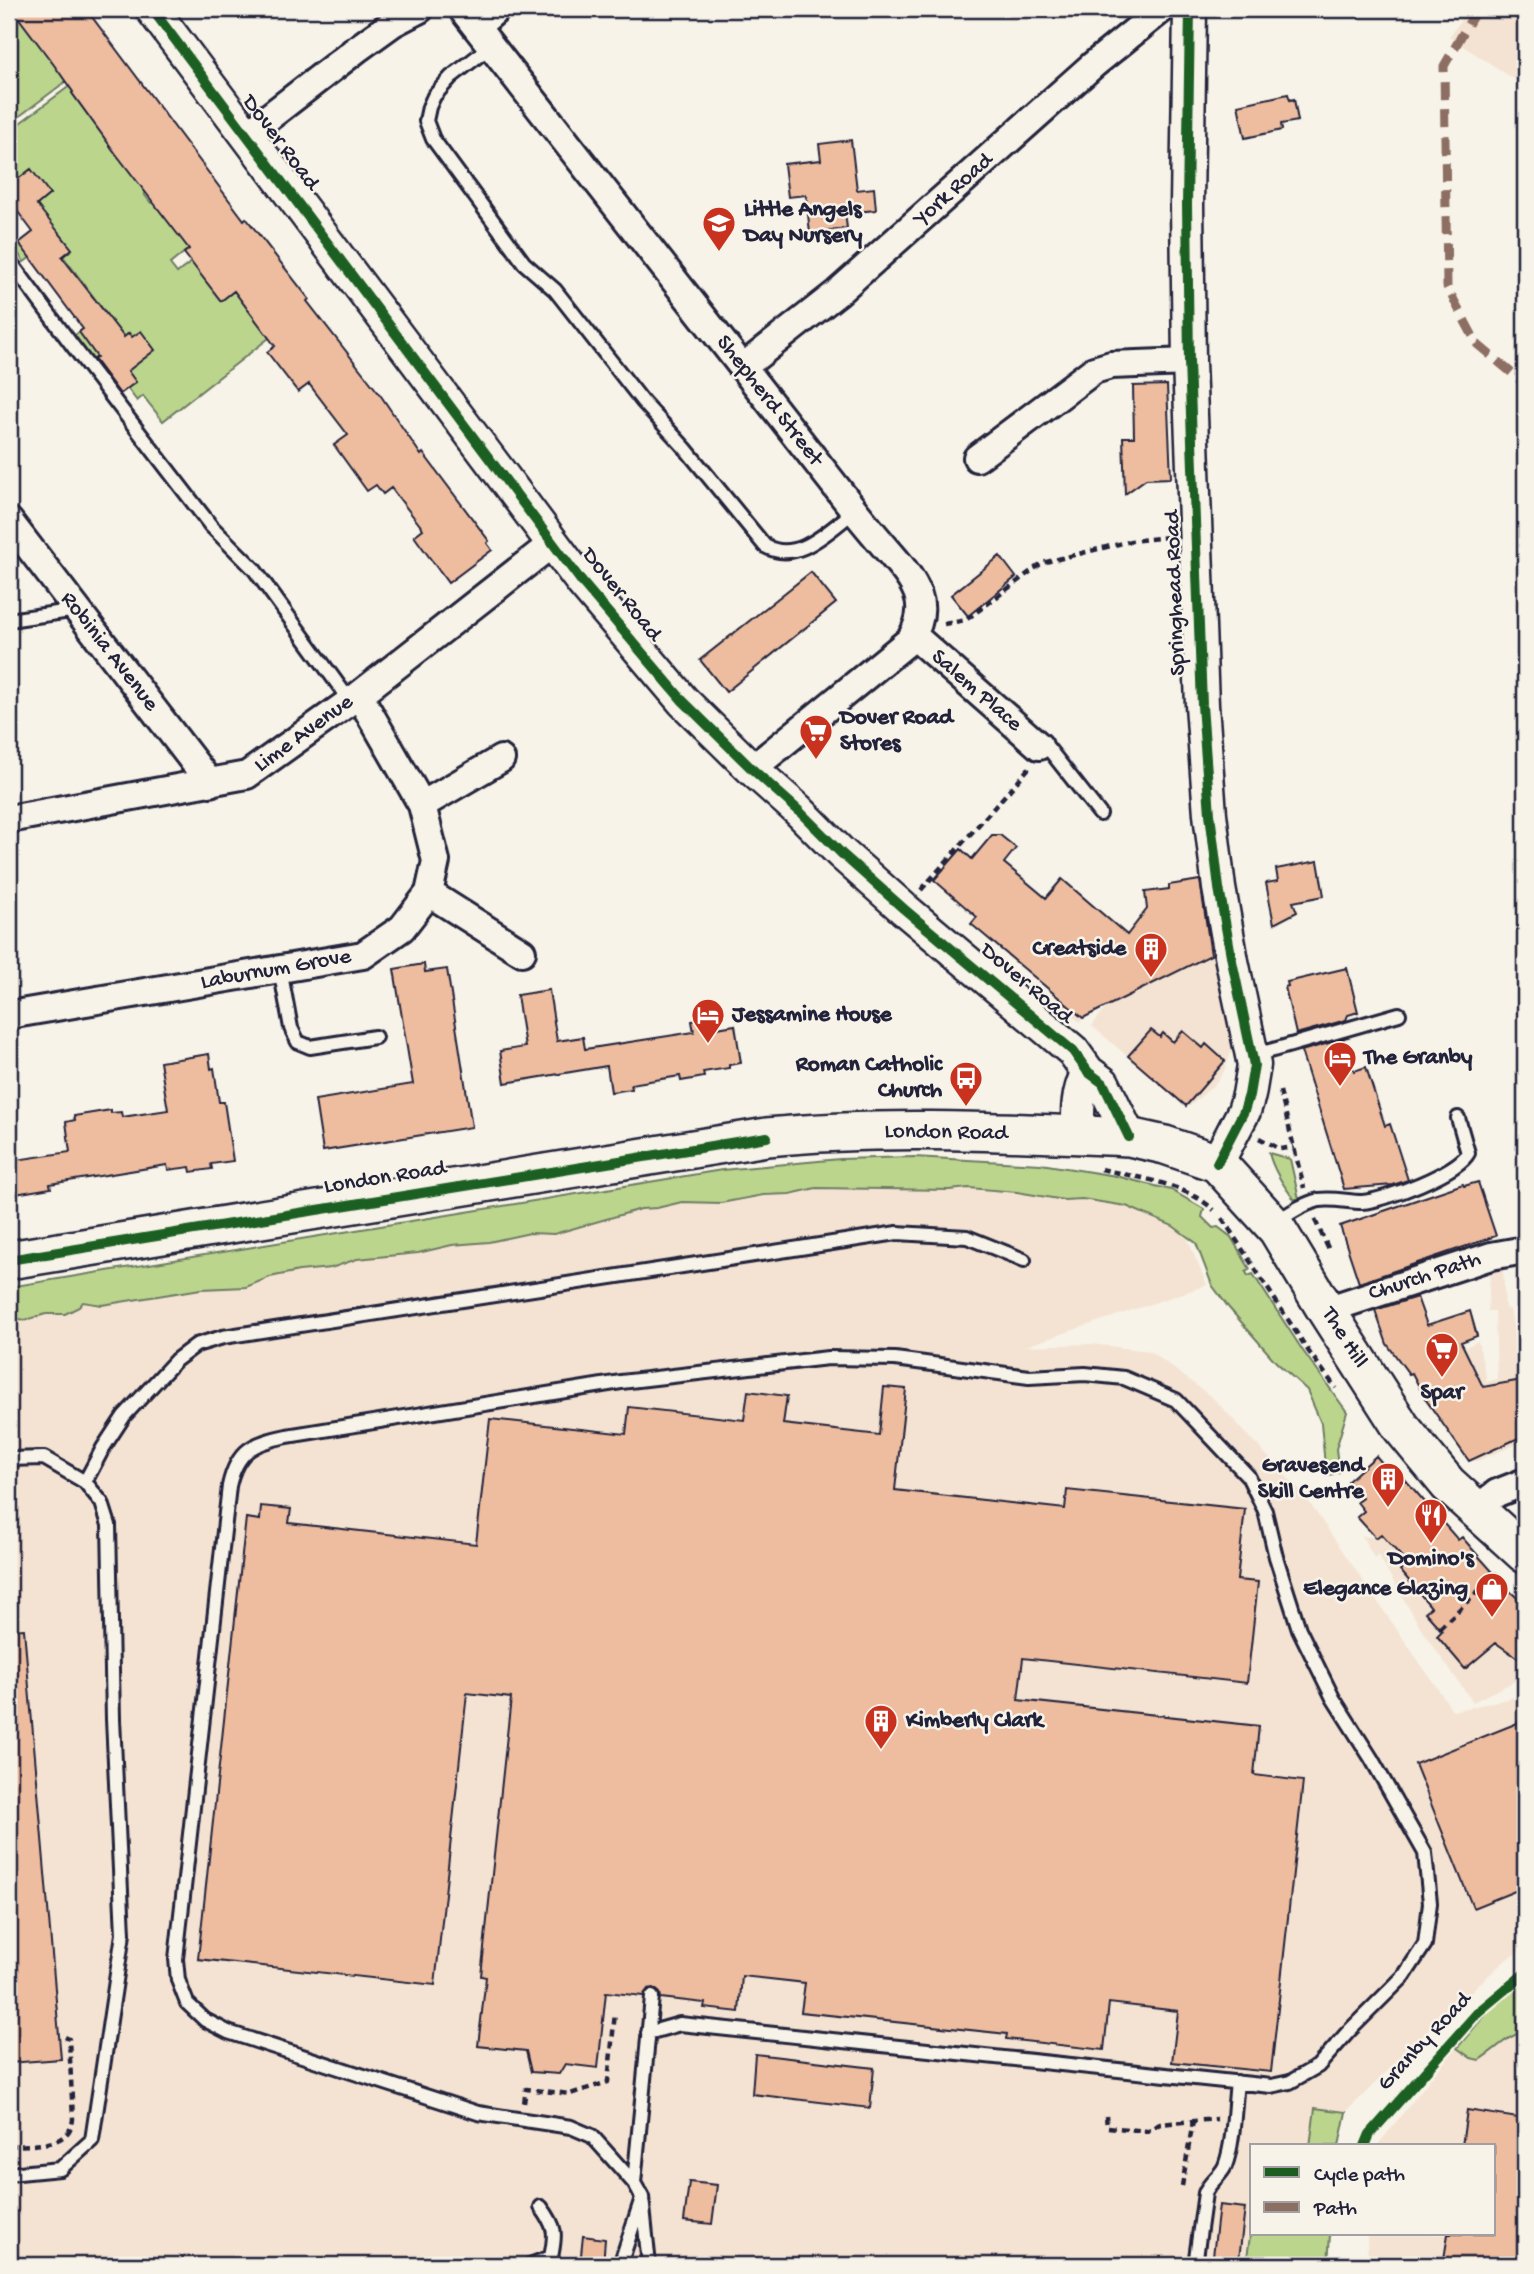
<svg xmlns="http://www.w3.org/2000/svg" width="1534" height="2274" viewBox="0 0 1534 2274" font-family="'Gochi Hand',sans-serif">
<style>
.built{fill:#f4e3d2}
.green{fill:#bbd58d;stroke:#6e7c64;stroke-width:2}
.building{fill:#eebd9f;stroke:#22223b;stroke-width:2}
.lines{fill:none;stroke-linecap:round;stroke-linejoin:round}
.service-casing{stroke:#22223b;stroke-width:18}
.minor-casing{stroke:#22223b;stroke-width:32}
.tertiary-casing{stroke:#22223b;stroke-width:37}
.secondary-casing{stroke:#22223b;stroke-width:42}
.path{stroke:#22223b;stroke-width:4.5;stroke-dasharray:7 5;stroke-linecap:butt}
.service{stroke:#f7f3e8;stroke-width:12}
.minor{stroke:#f7f3e8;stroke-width:26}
.tertiary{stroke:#f7f3e8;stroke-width:32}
.secondary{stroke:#f7f3e8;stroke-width:37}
.quiet{stroke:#8d6e63;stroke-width:9;stroke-dasharray:18 9;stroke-linecap:butt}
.cycleway-casing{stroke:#f7f3e8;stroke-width:15}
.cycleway{stroke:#1b5e20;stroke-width:10}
.labels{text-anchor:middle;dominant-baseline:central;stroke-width:5;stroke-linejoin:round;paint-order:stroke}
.street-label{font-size:23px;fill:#22223b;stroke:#f7f3e8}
.poi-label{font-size:23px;font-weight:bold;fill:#22223b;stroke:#f7f3e8;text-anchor:start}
</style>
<rect width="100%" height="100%" fill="#f7f3e8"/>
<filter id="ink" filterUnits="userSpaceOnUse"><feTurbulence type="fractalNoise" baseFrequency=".0143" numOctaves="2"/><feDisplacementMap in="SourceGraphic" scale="14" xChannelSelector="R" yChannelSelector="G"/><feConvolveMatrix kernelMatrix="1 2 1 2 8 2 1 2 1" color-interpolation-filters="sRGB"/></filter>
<g filter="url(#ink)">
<path class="built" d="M1469 9H1525V86L1449 37Z
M1227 947 1214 954 1221 990 1224 989 1231 1031V1053L1223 1073 1213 1086 1190 1106H1186L1092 1026 1107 1006 1083 1018 1080 1022 1066 1011 1069 1006 1146 961 1214 952Z
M816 1188 949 1190 969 1188 1017 1192 1064 1200 1082 1199 1127 1206 1173 1226 1187 1238 1207 1285 1026 1346 1091 1344 1150 1351 1213 1398 1304 1495 1453 1711 1525 1695V1949L1508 1958 1443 2016 1346 2112 1315 2108 1310 2146H1252V2229L1246 2265H9V1317L25 1320 46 1314H65L83 1302 102 1305 201 1289 246 1287 269 1277 299 1271 331 1268 357 1259 418 1253 452 1245 489 1242 530 1233 554 1234 641 1208H657L682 1202 721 1203 763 1195 790 1194Z
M1503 1266 1505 1309H1510L1525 1399V1441L1477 1461 1466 1457 1430 1407 1412 1373 1478 1341 1487 1382 1497 1379 1495 1311H1488L1490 1269Z
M1422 1499 1458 1540 1462 1537 1474 1551 1491 1570 1492 1577 1525 1605V1676L1473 1702 1423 1632 1378 1555 1374 1558 1362 1536 1376 1538Z
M1525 1982V2265H1368L1367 2234H1494V2146H1377L1430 2079 1489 2010Z"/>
<path class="green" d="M9 9H12L17 16 27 9H36L26 16 85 67 9 124Z
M90 71 94 77 72 93 116 154 147 191 144 194 151 203 177 185 197 242 170 264 177 273 207 250 228 278 213 290 221 301 237 288 269 338 163 421 143 396 137 401 127 388 118 395 74 336 105 312 63 256 72 249 61 235 24 262 14 247 36 230 24 214 50 194 39 180 9 203V131Z
M1269 1153 1290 1159 1299 1199H1294C1283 1185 1273 1169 1269 1153Z
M914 1157 1041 1164 1116 1176 1171 1190 1204 1209 1202 1217 1213 1228 1218 1227 1231 1237 1250 1269 1246 1272 1248 1276 1253 1274 1303 1351 1347 1412 1336 1449 1339 1472 1326 1476 1321 1423 1307 1390 1276 1362 1229 1308 1212 1285 1196 1243 1173 1226 1126 1206 1082 1199 1064 1200 1017 1192 969 1188 949 1190 816 1188 790 1194 763 1195 721 1203 682 1202 657 1208 641 1209 554 1234 530 1233 489 1242 452 1245 418 1253 357 1259 331 1268 299 1271 270 1277 246 1287 201 1289 102 1305 83 1302 79 1307 65 1314H46L25 1320 9 1317V1287L722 1170 840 1159Z
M1525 1982V2031C1507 2036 1495 2050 1479 2060L1471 2058 1457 2048 1489 2010Z
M1315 2108 1346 2112 1339 2146H1310Z
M1251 2229 1252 2234H1330L1328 2265H1246Z"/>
<path class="building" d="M12 9H86L244 220 246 218 309 299 307 301 381 396 421 455 423 453 489 541 487 543 492 550 448 583 414 536 423 529 391 488 383 494 376 485 367 491 334 445 348 435 309 384 298 392 267 352 275 346 234 291 221 301 184 253 189 249 116 154 72 93 73 92 54 65Z
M1288 94 1290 100 1294 99 1298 121 1281 124 1282 130 1245 138 1238 105Z
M851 140 857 190 874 188 876 210 845 213 847 228 810 233 806 195 788 197 784 164 821 160 819 144Z
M31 169 50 194 37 205 72 249 62 257 124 337 129 333 132 337 141 331 155 350 128 371 136 382 120 394 94 359 97 357 79 332 83 329 19 243 33 232 9 200V186Z
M1167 385 1171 478 1146 479 1125 494 1123 437H1134L1133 386Z
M1000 556 1016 577 968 616 951 595Z
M811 572 836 603 726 692 700 660Z
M992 835H1000L1016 848 1004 863 1046 898 1062 879 1127 935 1147 909 1145 892 1169 889V885L1200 880 1211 955 1083 1018 971 924 977 917 934 880 961 849 972 859Z
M1318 861 1324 896 1293 902 1297 912 1274 924 1266 883 1278 881 1276 869Z
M424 964 425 972 447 969 472 1127 323 1151 315 1100 413 1084 394 969Z
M1347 968 1358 1012 1348 1015 1346 1020 1296 1034 1285 987 1288 986 1287 982Z
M549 990 557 1041 583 1037 585 1049 694 1032 692 1021 716 1017 717 1028 735 1025 741 1063 729 1065V1068L703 1072 704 1077 681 1081 680 1076 631 1084 632 1089 611 1092 607 1066 505 1083 500 1051 525 1047 517 995Z
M1151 1030 1160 1037 1163 1033 1173 1042 1183 1031 1203 1048 1206 1044 1225 1061 1186 1106 1128 1056Z
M1343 1039 1354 1071 1366 1067 1385 1126 1390 1124 1408 1180 1393 1185 1344 1189 1301 1051Z
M209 1054 211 1069 214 1068 219 1102H224L233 1161 211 1164 212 1169 191 1172 190 1167 168 1170 167 1165 50 1184 51 1188 9 1195V1161L70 1152 66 1122 75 1120 74 1116 111 1110V1113L121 1112 122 1117 168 1110 160 1062Z
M1478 1182 1496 1236 1359 1283 1340 1226 1463 1184 1464 1186Z
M1417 1297 1427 1325 1470 1311 1477 1336 1461 1342 1483 1387 1522 1380 1525 1400V1435L1469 1461 1426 1400 1412 1373 1409 1374 1387 1344 1375 1310Z
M884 1387 906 1389 895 1490 1065 1509 1067 1490 1245 1509 1237 1580 1258 1582 1247 1683 1023 1658 1018 1700 1259 1726 1254 1775 1303 1781 1271 2072 1172 2062 1178 2011 1109 2003 1104 2050 1006 2039 1007 2034 801 2012 805 1983 742 1976 739 2012 704 2008 705 2003 661 1998 660 1993 654 1988 648 1989 643 1996 606 1992 598 2068 565 2064 559 2074 531 2072 526 2051 478 2046 486 1977 481 1976 511 1698 467 1693 435 1985 198 1959 246 1518 260 1520 261 1506 291 1509 289 1523 476 1544 490 1419 626 1434 629 1407 744 1420 748 1391 787 1396 783 1424 879 1435Z
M1376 1456 1398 1481 1403 1477 1458 1540 1462 1537 1474 1551 1491 1570 1492 1575 1525 1605V1663L1496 1643 1465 1669 1437 1636 1442 1631 1425 1612 1431 1607 1400 1570 1407 1563 1381 1534 1376 1538 1357 1517 1364 1511 1357 1502 1362 1498 1348 1481Z
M24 1629 61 2059 9 2063V1630Z
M1525 1720V1887L1473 1908 1415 1764Z
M755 2054 874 2068 870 2108 752 2094Z
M1467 2110 1525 2119V2265H1443L1448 2234H1494V2146H1462Z
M689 2182 717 2185 712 2224 684 2221Z
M1219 2205 1245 2208 1239 2259 1213 2256Z
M583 2236 605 2239 603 2265H580Z"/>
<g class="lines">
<defs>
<path id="service" d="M491 46 451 77 434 96 429 107 426 121 433 139 524 263 555 290 643 402 685 448 765 546C798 565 830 529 855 511
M9 260 72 345 211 526 254 569 350 701
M9 620 77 610
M1039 746 1048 748 1100 814
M280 969 291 1028 298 1042 310 1047 375 1037
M1252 1056 1399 1014
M1276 1222C1290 1213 1303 1204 1319 1200 1335 1198 1348 1202 1362 1202 1384 1201 1459 1172 1468 1153L1458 1118
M9 1459 44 1458 85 1482 102 1503 109 1525 113 1719 123 1934 92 2140 60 2169 9 2174
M85 1482 103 1448 124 1416 176 1360 196 1345 223 1337 897 1233 967 1237 1024 1260
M648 2033 680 2024 1271 2086 1290 2082 1318 2066 1348 2032 1404 1976 1425 1944 1430 1903 1425 1853 1371 1758 1333 1698 1299 1629 1276 1557 1265 1511 1248 1476 1176 1400 1124 1378 1085 1374 1029 1377 895 1359 828 1358 621 1382 287 1436C253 1443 237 1450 229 1486L176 1959 178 1980 187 2003 205 2020 228 2032 478 2113 571 2127 592 2136 634 2183 642 2197 649 2265
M634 2183 652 1997
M530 2265 551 2257C556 2233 556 2227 541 2207
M620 2265 641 2201
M1195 2265 1205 2193C1209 2182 1220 2177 1225 2166 1234 2143 1234 2107 1237 2082"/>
<path id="minor" d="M462 9 855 511C866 525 878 539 890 553 914 581 933 604 910 640L752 769
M476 27 497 9
M247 134 357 49 393 23 420 9
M743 367 837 293 1093 65 1162 9
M977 458 1094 370 1111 365 1189 362
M9 521 210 783
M913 635 1039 746
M422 805 501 759
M9 819 247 775 359 695 553 543
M429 893 522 952
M9 1015 363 955 402 928 429 893 436 861 422 805 359 695
M1326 1310 1491 1256 1525 1250
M1476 1509 1497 1493 1525 1482"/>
<path id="tertiary" d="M152 9 582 582 683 701 752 769 798 810 841 853 904 909 1073 1051 1088 1072 1103 1083 1129 1137
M1190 9 1187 205 1189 362 1202 705 1210 814 1219 888 1232 961 1254 1065 1249 1095 1244 1111 1217 1163
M1079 1135C1077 1111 1077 1094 1088 1072"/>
<path id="secondary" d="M9 1260 767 1137C887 1125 1009 1132 1129 1137L1165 1145 1217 1163 1277 1229 1326 1310 1401 1427 1448 1484 1525 1554"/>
</defs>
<use href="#service" class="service-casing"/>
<use href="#minor" class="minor-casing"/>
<use href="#tertiary" class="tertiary-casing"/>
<use href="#secondary" class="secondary-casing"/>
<path class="path" d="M944 624 966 620 1042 563 1131 541 1168 537
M921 890 1029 768
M1280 1091 1304 1188
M1259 1138 1280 1149 1294 1147
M1101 1169C1139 1178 1184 1183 1214 1210
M1222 1218 1309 1352 1336 1388
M1315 1220 1329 1250
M1440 1628 1500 1570
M524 2103 526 2089 570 2094 608 2082 615 2013
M1106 2116 1107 2127 1147 2131 1160 2124 1217 2119
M9 2146C31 2144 70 2149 73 2119L69 2039 65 2037
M1182 2186 1193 2121"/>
<use href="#service" class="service"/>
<use href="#minor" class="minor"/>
<use href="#tertiary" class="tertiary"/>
<use href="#secondary" class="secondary"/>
<path class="quiet" d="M1477 9 1444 66 1447 287 1477 344 1525 384"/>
<defs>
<path id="cycleway" d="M152 9 582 582 683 701 752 769 798 810 841 853 904 909 1073 1051 1088 1072 1103 1083 1129 1137
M1190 9 1187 205 1189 362 1202 705 1210 814 1219 888 1232 961 1254 1065 1249 1095 1244 1111 1217 1163
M9 1260 767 1137
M1365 2146 1370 2134 1478 2012 1525 1973"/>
</defs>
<use href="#cycleway" class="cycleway-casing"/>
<use href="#cycleway" class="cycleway"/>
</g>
</g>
<defs>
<symbol id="school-pin" viewBox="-11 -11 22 30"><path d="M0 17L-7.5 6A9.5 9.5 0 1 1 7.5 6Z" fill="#c8321e" stroke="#f7f3e8"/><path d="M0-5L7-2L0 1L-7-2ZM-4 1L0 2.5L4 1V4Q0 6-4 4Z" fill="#fff"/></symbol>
<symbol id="supermarket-pin" viewBox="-11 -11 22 30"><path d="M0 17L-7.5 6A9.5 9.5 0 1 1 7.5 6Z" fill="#c8321e" stroke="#f7f3e8"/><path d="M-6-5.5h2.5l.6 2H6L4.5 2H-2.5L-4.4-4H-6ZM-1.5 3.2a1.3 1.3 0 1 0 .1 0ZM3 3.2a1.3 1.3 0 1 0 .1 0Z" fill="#fff"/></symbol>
<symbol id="building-pin" viewBox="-11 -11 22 30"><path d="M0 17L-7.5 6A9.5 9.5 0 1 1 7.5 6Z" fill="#c8321e" stroke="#f7f3e8"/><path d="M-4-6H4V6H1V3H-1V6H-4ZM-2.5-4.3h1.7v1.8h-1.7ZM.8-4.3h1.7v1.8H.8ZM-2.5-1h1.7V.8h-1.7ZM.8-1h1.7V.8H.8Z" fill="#fff"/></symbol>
<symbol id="hotel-pin" viewBox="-11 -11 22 30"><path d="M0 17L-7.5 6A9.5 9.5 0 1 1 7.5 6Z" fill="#c8321e" stroke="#f7f3e8"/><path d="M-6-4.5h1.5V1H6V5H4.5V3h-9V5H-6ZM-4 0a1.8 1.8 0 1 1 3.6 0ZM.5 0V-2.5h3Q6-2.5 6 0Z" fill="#fff"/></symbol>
<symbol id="bus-pin" viewBox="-11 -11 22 30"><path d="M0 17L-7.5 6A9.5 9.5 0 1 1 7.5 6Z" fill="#c8321e" stroke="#f7f3e8"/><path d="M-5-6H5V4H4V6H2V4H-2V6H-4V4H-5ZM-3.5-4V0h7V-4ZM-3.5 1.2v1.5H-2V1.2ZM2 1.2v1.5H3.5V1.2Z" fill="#fff"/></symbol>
<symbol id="restaurant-pin" viewBox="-11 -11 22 30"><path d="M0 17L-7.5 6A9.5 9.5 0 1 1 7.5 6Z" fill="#c8321e" stroke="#f7f3e8"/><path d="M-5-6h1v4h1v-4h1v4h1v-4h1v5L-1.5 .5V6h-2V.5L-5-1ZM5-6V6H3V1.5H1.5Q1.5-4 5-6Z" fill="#fff"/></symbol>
<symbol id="shop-pin" viewBox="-11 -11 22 30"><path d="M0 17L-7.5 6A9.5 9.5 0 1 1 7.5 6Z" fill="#c8321e" stroke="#f7f3e8"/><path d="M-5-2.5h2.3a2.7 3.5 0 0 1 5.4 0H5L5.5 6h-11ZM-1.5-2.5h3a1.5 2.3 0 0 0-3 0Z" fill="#fff"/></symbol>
</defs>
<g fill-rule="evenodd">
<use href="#school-pin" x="700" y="204" width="38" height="52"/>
<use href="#supermarket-pin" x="797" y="712" width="38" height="52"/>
<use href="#building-pin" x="1132" y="930" width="38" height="52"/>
<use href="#hotel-pin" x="689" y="996" width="38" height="52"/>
<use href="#hotel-pin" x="1321" y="1039" width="38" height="52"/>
<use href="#bus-pin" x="947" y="1059" width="38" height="52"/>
<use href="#supermarket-pin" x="1423" y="1330" width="38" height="52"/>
<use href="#building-pin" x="1369" y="1460" width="38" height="52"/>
<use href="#restaurant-pin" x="1412" y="1496" width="38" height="52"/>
<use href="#shop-pin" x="1473" y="1570" width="38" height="52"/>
<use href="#building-pin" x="862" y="1702" width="38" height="52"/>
</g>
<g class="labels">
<g class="street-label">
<text transform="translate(280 143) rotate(53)">Dover Road</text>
<text transform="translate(954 190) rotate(-42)">York Road</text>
<text transform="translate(769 401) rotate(52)">Shepherd Street</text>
<text transform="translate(1176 593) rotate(-92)">Springhead Road</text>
<text transform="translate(621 595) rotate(51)">Dover Road</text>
<text transform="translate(109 652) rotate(52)">Robinia Avenue</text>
<text transform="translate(976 691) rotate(41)">Salem Place</text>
<text transform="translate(304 734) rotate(-36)">Lime Avenue</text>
<text transform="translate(276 970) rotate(-10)">Laburnum Grove</text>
<text transform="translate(1026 984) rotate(40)">Dover Road</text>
<text transform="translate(946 1133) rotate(1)">London Road</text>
<text transform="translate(385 1178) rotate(-9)">London Road</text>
<text transform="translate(1425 1277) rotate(-18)">Church Path</text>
<text transform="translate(1344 1338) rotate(58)">The Hill</text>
<text transform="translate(1425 2042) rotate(-47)">Granby Road</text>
</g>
<g class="poi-label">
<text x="744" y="210">Little Angels<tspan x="744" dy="26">Day Nursery</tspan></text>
<text x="840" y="718">Dover Road<tspan x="840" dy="26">Stores</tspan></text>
<text x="1126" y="949" text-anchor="end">Creatside</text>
<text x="732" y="1015">Jessamine House</text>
<text x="1364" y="1058">The Granby</text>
<text x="942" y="1065" text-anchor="end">Roman Catholic<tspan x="942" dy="26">Church</tspan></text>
<text x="1442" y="1393" text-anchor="middle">Spar</text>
<text x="1364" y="1466" text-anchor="end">Gravesend<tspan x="1364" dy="26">Skill Centre</tspan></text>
<text x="1431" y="1559" text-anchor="middle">Domino's</text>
<text x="1468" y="1589" text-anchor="end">Elegance Glazing</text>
<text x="906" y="1721">Kimberly Clark</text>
</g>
</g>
<rect width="1534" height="2274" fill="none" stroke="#f7f3e8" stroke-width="35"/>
<rect x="18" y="18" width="1499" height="2239" fill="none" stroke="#22223b" stroke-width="2.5" filter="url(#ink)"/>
<rect x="1250" y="2144" width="245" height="91" fill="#f7f3e8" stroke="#a29fa3" stroke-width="2"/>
<rect x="1264" y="2167" width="35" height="10" fill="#1b5e20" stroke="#a29fa3" stroke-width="2"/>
<text x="1314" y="2180" font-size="21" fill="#22223b">Cycle path</text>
<rect x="1264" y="2202" width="35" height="10" fill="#8d6e63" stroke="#a29fa3" stroke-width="2"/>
<text x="1314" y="2214" font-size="21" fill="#22223b">Path</text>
</svg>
